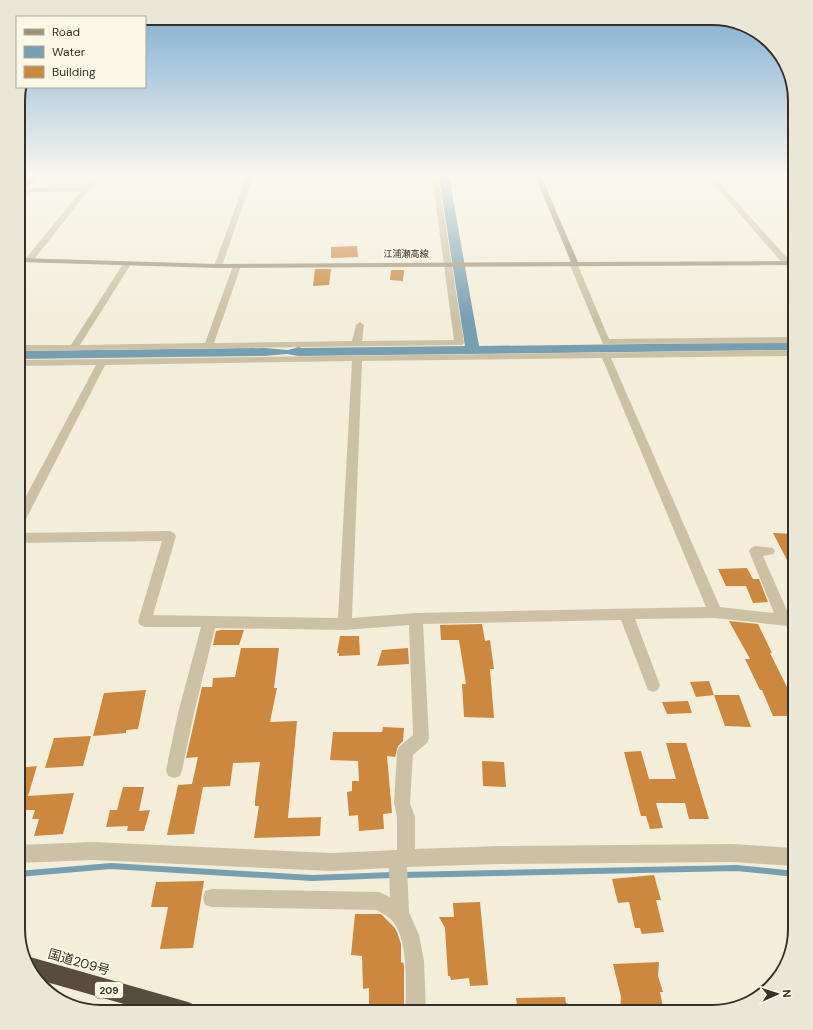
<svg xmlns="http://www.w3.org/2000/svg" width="813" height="1030" viewBox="0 0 813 1030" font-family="'DM Sans','Noto Sans JP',sans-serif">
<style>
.water{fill:#779fb2}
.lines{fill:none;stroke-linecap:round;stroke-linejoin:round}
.stream{stroke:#779fb2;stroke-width:6}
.building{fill:#cc883e}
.street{fill:#ccc1a5;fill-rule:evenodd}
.secondary{fill:#9f9176;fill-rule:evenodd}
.highway{fill:#584d3d;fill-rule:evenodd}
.labels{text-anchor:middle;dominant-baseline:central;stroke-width:4;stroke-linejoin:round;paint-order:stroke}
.far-street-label{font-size:9px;fill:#373027;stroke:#faf7e6}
.shield{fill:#faf7e6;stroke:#726c60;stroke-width:1}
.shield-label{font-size:10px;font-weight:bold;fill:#373027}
.near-street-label{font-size:13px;fill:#373027;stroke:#faf7e6}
.rim{fill:none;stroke:#373027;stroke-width:2}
</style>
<rect width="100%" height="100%" fill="#f3eeda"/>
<path class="water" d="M439 176H449L479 346 795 342V350L298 356 287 354 264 356 18 359V351L265 348 288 350 299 347 301 348 465 346Z"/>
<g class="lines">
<path class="stream" d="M18 874 111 866 312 878 393 875
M402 875 737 868 795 874"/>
</g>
<path class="building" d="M18 176H38L29 186 18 195Z
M357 246 358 257 331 258V247Z
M315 269H331L329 285 313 286Z
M391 270H404L403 281 390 280Z
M773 533 795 534V575Z
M747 568 753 579H759L768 602 753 603 746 586H726L718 569Z
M729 621 758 624 772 653H770L795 703V716H773L762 690H760L745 659H750Z
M482 624 485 641 490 640 494 669H490L494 718 464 717 462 684H466L459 640H441L440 625Z
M221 630H244L239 645H213L216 631Z
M340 636H359L360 655 339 656V653H337Z
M241 648H279L274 688H277L270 722 297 721 288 818 321 817 320 836 254 838 259 806H255V800L260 762 233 763 230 786 203 787 194 834 167 835 178 785 192 784 198 757 186 758 202 687H212L213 678 235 677Z
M408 648 409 664 377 666 382 650Z
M709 681 714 695 696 697 690 682Z
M146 690 138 729 126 730V733L93 736 104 693Z
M714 695H739L751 727 725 726Z
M688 701 692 713 667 714 662 702Z
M383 727 404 728 403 741 398 746 395 757 387 756 392 813 383 814 384 829 359 831 358 815 349 816 347 792 352 791V781H359L358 761 330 760 333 732H382Z
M91 736 83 766 45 768 54 738Z
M666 743H686L709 819H689L685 803H656L663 828 650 829 646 816H641L624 752 641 751 649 779H676Z
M482 761 504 762 506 787 483 786Z
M37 766 28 796 74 793 63 834 34 836 39 819H32L35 810H25L21 822H18V768Z
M123 787H144L139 811 150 810 144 831H127L128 826 106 827 110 810H117Z
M654 875 661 900H656L664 932 642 934 640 928H635L629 902 618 903 612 879Z
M204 881 193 948 160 949 168 907H151L156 882Z
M480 902 488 985 470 986 469 978 451 980 450 976H448L445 928 439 917H454L453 903Z
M355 914H381L394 927 397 932 401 944V963L403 962 404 966V1012H369V988L363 989 362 956 351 955Z
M659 962 658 976 663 992H660L664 1012H620L621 997 613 964Z
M565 997 566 1003 587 1012H518L516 998Z"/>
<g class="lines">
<path class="street" d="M94 176H100L32 262H26V258L81 191 30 192 18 203V197L28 188 85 187Z
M247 176H253L222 266 218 268H215L214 266Z
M432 176H438L464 343 462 345 18 351V345H71L123 264 127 262 131 264 80 345 205 343 233 266 237 264 241 266 214 343 352 341 356 325 360 322 364 325 362 341 454 340Z
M707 176H713L790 261V265H784Z
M570 261H573L577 263 609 339 795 337V343L603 344 569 263Z
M795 350V356L611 358 720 607 774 613 749 551 751 548 755 546 773 548 775 551 773 554 763 556 789 615 795 616V632L790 630 788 626 715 618 635 619 660 685 658 690 653 692 648 690 646 685 621 620 423 624 429 738 427 743 413 755 410 803 415 817V849L500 846 732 844 795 848V866L732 862 500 864 407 867 409 912 419 935 424 961 426 1012H406C405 987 409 944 394 923 390 917 383 914 377 910L212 907 205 905 203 898 205 891 212 889 379 892 390 897 389 868 332 871 93 860 18 863V845L93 842 332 853 397 850V817L394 803 397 752 399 747 413 735 409 625 345 630 215 628 194 713 182 770 180 776 174 778 168 776 166 770 178 713 201 627H145L140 625 138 621 162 541 18 543V533L170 531 174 533 176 536 153 615 338 618 352 361 105 365 24 523 22 526 18 527V511L96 365 18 366V360ZM602 358 706 607 416 613 352 618 362 361Z
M46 962 53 965 56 972 49 991 34 977 39 965Z"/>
<path class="secondary" d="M535 176H541L578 262 795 261V265L218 268 18 262V258L218 264 571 262Z"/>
<path class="highway" d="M30 957 188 1002 195 1005 198 1012H152L36 979 32 975 27 958Z"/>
</g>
<linearGradient id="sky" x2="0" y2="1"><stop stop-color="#7bacd2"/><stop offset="0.55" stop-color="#faf7ee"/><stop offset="1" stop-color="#faf7ee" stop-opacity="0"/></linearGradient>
<rect width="813" height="320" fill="url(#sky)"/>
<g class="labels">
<g class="far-street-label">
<text x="406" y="254">江浦瀬高線</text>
</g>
<rect class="shield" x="95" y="982" width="28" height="16" rx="3"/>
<g class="shield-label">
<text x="109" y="990">209</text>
</g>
<g class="near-street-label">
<text transform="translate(79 962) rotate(16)">国道209号</text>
</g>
</g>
<path d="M0 0H813V1030H0ZM101 25H712A76 76 0 0 1 788 101V929A76 76 0 0 1 712 1005H101A76 76 0 0 1 25 929V101A76 76 0 0 1 101 25Z" fill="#eae7d7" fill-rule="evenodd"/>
<path class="rim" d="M101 25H712A76 76 0 0 1 788 101V929A76 76 0 0 1 712 1005H101A76 76 0 0 1 25 929V101A76 76 0 0 1 101 25Z"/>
<rect x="16" y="16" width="130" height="72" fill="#faf7e6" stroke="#aca79a"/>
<rect x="24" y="29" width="20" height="6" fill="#9f9176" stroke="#aca79a"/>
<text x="52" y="36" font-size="12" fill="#373027">Road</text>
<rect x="24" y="46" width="20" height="12" fill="#779fb2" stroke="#aca79a"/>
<text x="52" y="56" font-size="12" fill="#373027">Water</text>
<rect x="24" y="66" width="20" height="12" fill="#cc883e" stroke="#aca79a"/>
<text x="52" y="76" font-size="12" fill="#373027">Building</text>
<g transform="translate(777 994) rotate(87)" stroke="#faf7e6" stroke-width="3" paint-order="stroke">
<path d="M0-3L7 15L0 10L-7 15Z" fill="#373027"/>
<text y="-6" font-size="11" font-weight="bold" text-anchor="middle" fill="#373027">N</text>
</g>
</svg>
